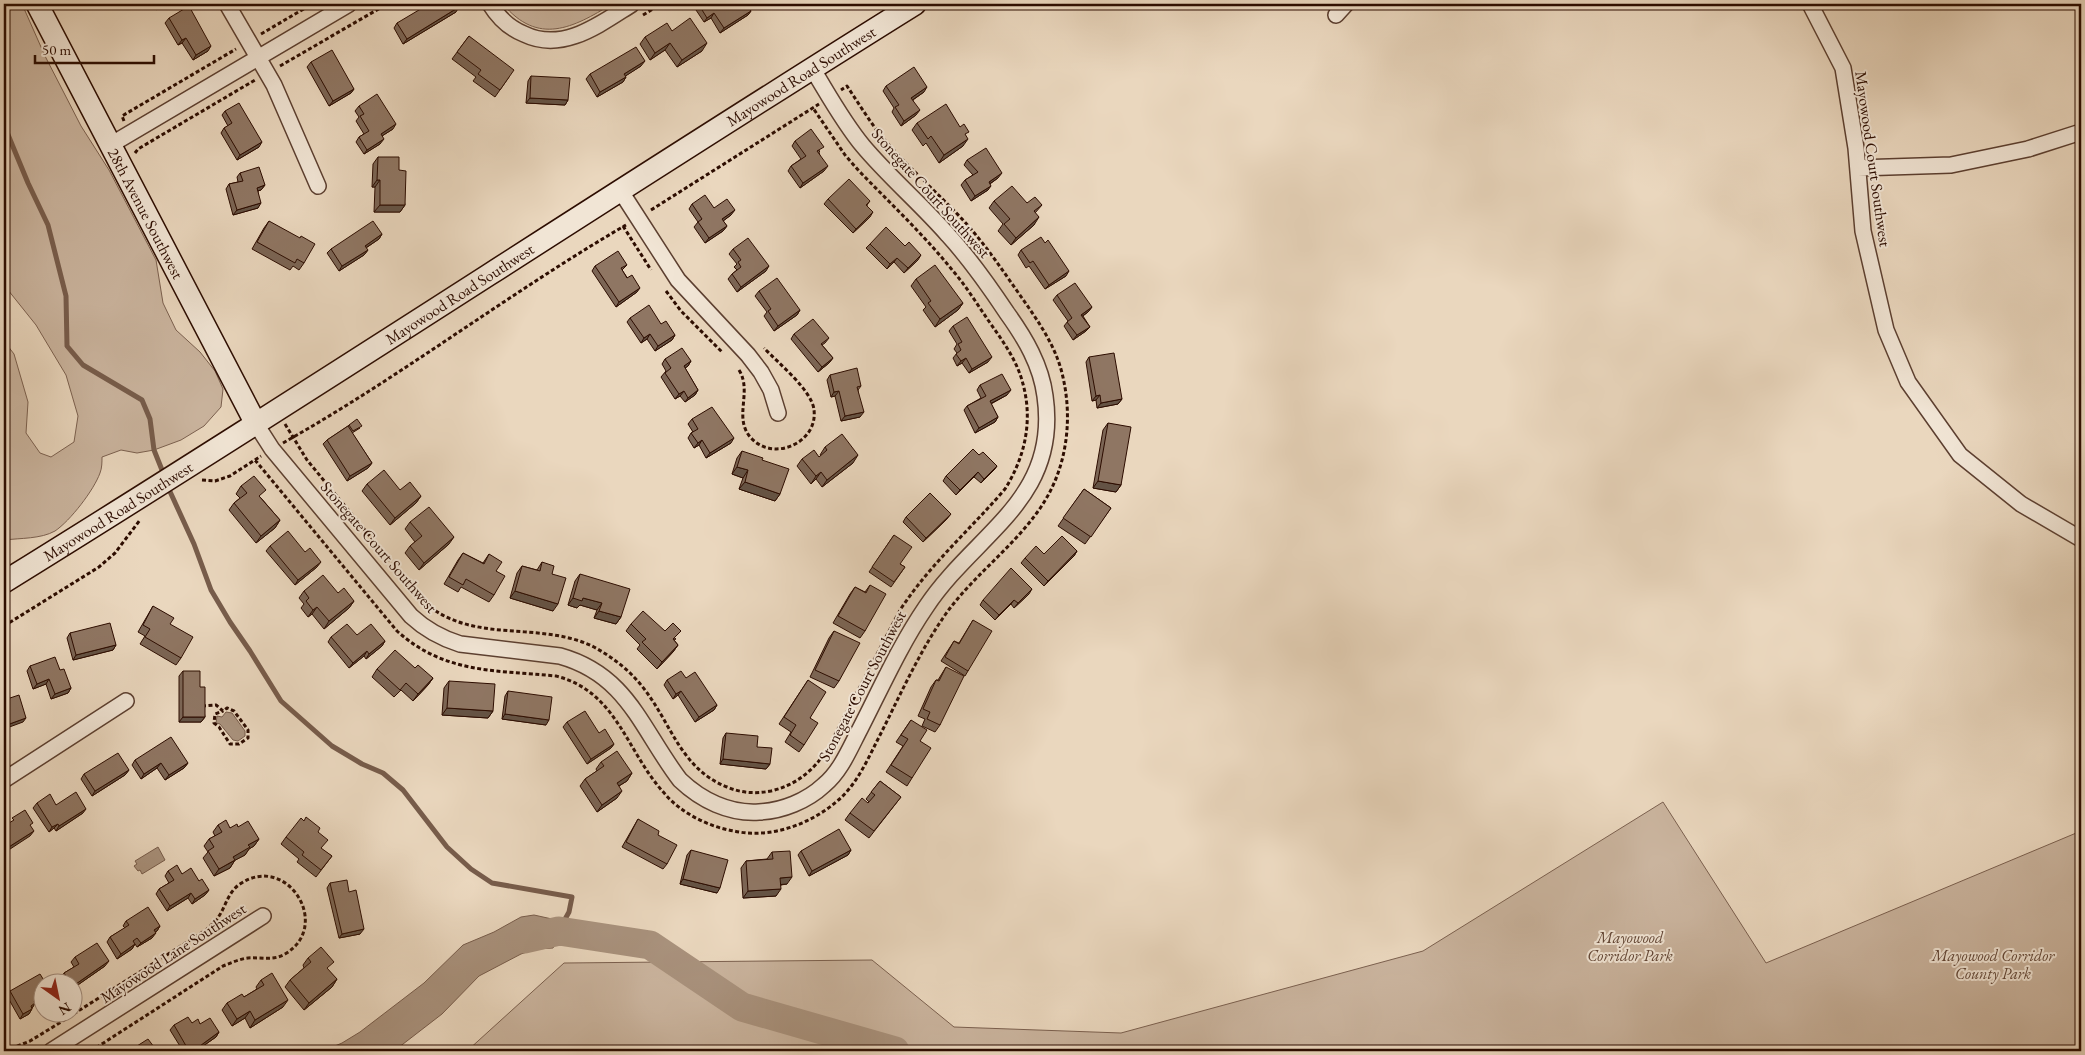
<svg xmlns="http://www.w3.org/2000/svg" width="2085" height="1055" viewBox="0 0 2085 1055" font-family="'EB Garamond',serif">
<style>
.green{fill:#cab49e;stroke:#7b604f}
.water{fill:#a9927d;stroke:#775c4b}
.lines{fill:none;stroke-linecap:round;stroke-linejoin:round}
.stream{stroke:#775c4b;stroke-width:5}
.river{stroke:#a9927d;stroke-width:29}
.street-casing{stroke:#5c3f30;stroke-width:18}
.secondary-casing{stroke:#2c0c00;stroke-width:24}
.path{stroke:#2c0c00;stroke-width:3;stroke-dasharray:4 2.5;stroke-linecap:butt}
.street{stroke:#f1e5d5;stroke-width:15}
.secondary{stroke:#f1e5d5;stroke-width:21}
.wall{fill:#7b6555;stroke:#2c0c00}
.shaded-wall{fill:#645345;stroke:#2c0c00}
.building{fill:#8f7663;stroke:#2c0c00}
.labels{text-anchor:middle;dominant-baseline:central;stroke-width:4;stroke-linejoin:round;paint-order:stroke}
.street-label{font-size:16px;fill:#2c0c00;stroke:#f1e5d5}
.park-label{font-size:16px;font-style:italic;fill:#634737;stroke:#f1e5d5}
</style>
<rect width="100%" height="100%" fill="#ead7be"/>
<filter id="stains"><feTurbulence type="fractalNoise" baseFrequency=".004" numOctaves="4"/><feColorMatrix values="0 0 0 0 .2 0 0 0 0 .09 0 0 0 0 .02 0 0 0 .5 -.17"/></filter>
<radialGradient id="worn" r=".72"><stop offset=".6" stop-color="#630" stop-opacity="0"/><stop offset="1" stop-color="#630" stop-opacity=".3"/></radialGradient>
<path class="green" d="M4 4H22L45 56 81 126 109 170 156 260 163 303 176 330 200 352 215 371 223 389 221 407 204 426 181 440 154 450 137 453 121 450 102 457C102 462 102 468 100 473 94 490 70 521 55 531 41 539 20 538 5 540L4 341 14 354 28 402 26 433 40 453 51 457 74 442 78 416 66 375 36 325 4 285Z
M503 4H612C573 28 538 46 503 4Z
M1663 802 1766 963 2081 831V1051H467L564 963 872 960 954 1027 1121 1033 1423 951Z"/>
<path class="water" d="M226 712 232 713 245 731V736L238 741 233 740 220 724 216 723 217 716 222 717Z
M158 847 165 860 142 874 140 870 138 871 134 866 137 864 135 861Z
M534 915 552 919 565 926 553 948 536 949 521 954 479 976 442 1014 394 1051H323L342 1043 360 1032 424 983 463 945 494 932 521 917Z"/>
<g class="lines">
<path class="stream" d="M4 125 28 183 48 225 66 296 67 346 83 365 142 400 150 419 154 450 164 475
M167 485 194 544 211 590 230 622 250 651 281 701 332 746 362 764 383 773 403 790 447 847 471 869 492 883 572 897 569 912 559 930"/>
<path class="river" d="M524 939 559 931 650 945 742 1007 895 1051"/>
<defs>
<path id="street" d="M227 4 274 85 318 186
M490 4C498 17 509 28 524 34 563 53 600 24 632 4
M1810 4 1843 68 1856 148 1863 231 1886 330 1908 382 1960 455 2021 504 2081 539
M1336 15 1346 4
M112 144 349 4
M1858 168 1951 165 2028 149 2081 132
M620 190 678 280 748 355 761 372 771 390 778 413
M256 424 272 449 411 616C426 630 441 638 460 644L560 656C628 675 641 729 680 780 701 800 729 814 759 812 782 811 807 801 824 785 841 771 850 748 860 729 881 688 900 645 926 607 975 533 1060 500 1045 396 1041 365 1025 338 1007 313 989 286 970 259 948 235 921 204 889 177 863 146 843 122 828 94 812 68
M4 780 126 701
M51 1051 263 916"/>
<g id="secondary">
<path id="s1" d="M37 4 256 424"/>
<path id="s2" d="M4 582C310 393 610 194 915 4"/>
</g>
</defs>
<use href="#street" class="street-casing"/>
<use href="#secondary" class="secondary-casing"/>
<path class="path" d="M643 15 661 4
M261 34 312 4
M280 66 387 4
M124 121 122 116 236 49
M135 153 138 149 255 80
M651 210 819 104
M623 226 651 270
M666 291 681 311 723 353
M739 370C753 392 732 419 752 439 775 462 818 442 814 410 812 390 777 362 764 348
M285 424 307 460 425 603C474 645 540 620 594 647 612 657 628 669 641 685 671 721 679 768 727 787 741 793 755 794 771 791 796 785 813 771 827 750L900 610C931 563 969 531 1005 489 1025 457 1033 421 1023 384 1017 360 1002 340 988 320 977 304 966 286 953 271 924 235 891 204 859 171L845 155 813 108
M283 443C402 376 509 293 626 225
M255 460 397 631C445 674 495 670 556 676 618 692 626 752 665 794 681 813 709 827 734 831 769 839 809 825 836 802 855 787 866 763 877 741 898 700 917 656 943 618 976 569 1032 536 1055 481 1069 447 1071 409 1062 373 1055 345 1038 321 1022 298 1003 271 985 244 963 220 935 190 903 163 878 132 867 117 857 101 847 86L841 90
M202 480 215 481 230 476 261 456
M4 626 99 567 115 553 140 520
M202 706 216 705 223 711 227 708 234 711 248 730V738L239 744H230L219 727 214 723 215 714 223 711
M5 1051 30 1041 53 1027 206 930C210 926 214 923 217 919 226 907 227 893 240 884 287 852 333 926 285 954 273 961 261 957 248 958 239 959 231 963 223 966L91 1051"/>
<use href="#street" class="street"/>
<use href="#secondary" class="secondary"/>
</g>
<path class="wall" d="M151 4H163L156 10Z
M266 4H273L268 7Z
M699 5 751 11 748 15 720 33 711 18 704 22 696 10Z
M456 12 403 44 394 28 397 23Z
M169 18 208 51 193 60 182 43 178 45 165 23Z
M672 31 702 51 677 67 665 50 650 60 640 44 645 37Z
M469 36 509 77 495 97 473 81 476 77 452 59Z
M311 62 354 89 351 93 329 106 307 67Z
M641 66 625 76 626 77 623 82 597 97 586 79 590 74Z
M531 76 568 100 565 105 526 103 528 81Z
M886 86 924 92 913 100 916 115 901 126 892 112 894 108 883 91Z
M359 106 393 129 382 136 380 144 364 154 356 142 359 137 364 134 356 121 359 117 355 111Z
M225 111 259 147 237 160 221 133 224 128 228 126 222 115Z
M917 123 966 136 963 146 939 163 926 143 923 146 912 130Z
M795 141 820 151 819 152 824 171 800 188 788 171 791 166 801 159 792 146Z
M378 157 399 170 405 205 400 212H374L375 187H372L373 164Z
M967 160 998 178 990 184 988 190 971 201 961 185 965 180 973 175 964 165Z
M240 173 265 185 261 190 258 191V208L233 215 226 189 229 184 238 182 237 177Z
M828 199 870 201 867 205 870 217 853 233 824 204Z
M994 201 1027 203 1042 205 1035 213 1034 225 1011 245 998 231 1003 224 989 208Z
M692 204 714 208 731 215 723 221 727 226 723 231 705 243 694 227 698 222 689 209Z
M269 221 304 263 299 270 293 266 290 270 252 249 264 228Z
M382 234 379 239 366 248 368 250 364 255 339 271 327 253 331 249Z
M870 244 918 260 904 273 894 262 887 269 866 248Z
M733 249 766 271 737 292 728 279 732 274 737 270 734 267 737 264 729 254Z
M1021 250 1066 276 1045 289 1029 266 1026 268 1018 255Z
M627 265 622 270 637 292 616 307 592 271 595 266Z
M916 279 963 303 958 310 935 327 923 310 926 307 911 286Z
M759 291 800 310 797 315 774 331 764 316 767 312 755 296Z
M1057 295 1092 307 1088 312 1083 316 1090 327 1086 331 1073 340 1064 326 1068 321 1053 300Z
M630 318 661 324 675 335 672 340 655 351 647 339 641 343 627 322Z
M953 326 988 362 969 373 962 363 957 366 953 358 957 353 954 349 957 344 949 331Z
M794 334 829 338 825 343 822 345 833 358 829 363 818 372 791 339Z
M1089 357 1122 399 1118 404 1097 408 1096 400 1092 401 1086 362Z
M665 359 691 361 688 366 685 368 698 390 695 395 685 402 680 396 675 399 661 377 666 371 662 364Z
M830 375 861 386 858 390 860 417 841 421 835 396 831 397 827 380Z
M980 385 1007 395 991 404 998 417 995 422 975 433 964 410 967 406 981 398 977 390Z
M692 419 731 443 706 458 699 445 694 448 688 438 691 433 693 432 688 424Z
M1108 423 1121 485 1116 492 1093 488 1103 430Z
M349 425 360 428 352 433 372 463 368 468 347 481 323 444 327 440 348 426Z
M825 447 853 463 822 487 816 479 811 484 797 466 802 459 819 457 821 456 820 455Z
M742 451 780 494 775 501 739 489 743 478 732 474 737 458Z
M979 455 997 466 994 470 981 483 974 477 956 495 943 481 946 476Z
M367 484 400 490 421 496 416 503 390 525 362 491Z
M241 486 261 498 280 520 275 528 256 543 229 510 234 503 240 498 236 494Z
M1084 489 1111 508 1085 544 1058 526Z
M906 517 947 519 923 542 903 522Z
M410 522 449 544 419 570 405 553 410 546 415 542 405 529Z
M894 535 900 564 905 567 891 587 869 572Z
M270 546 317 567 295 585 266 551Z
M1077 551 1074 556 1044 586 1021 563 1025 558 1044 554Z
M463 553 483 563 489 554 496 571 494 595 489 602 461 587 458 592 444 584 458 560Z
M542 562 552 574 553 611 510 598 517 573 522 566 537 570Z
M580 574 621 617 616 624 594 618 597 610 580 605 577 608 568 605 575 581Z
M870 585 865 631 860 638 833 623 850 594 855 587 865 592Z
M304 591 338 593 354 601 349 608 324 629 312 614 308 617 301 608 304 604 299 598Z
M1029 594 1014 608 1011 604 995 620 980 605 983 600Z
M153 606 181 658 176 665 140 644 145 636 138 632Z
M973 620 968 671 965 676 941 661 954 641 959 643Z
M631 624 665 631 676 639 674 640 678 645 673 652 657 669 637 649 640 645 626 631Z
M834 631 839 681 834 688 810 677 829 638Z
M70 633 116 645 113 650 73 660 67 638Z
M357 635 385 641 382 646 366 659 364 656 349 668 328 642 331 637Z
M30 666 60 670 71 688 68 693 51 699 46 684 33 689 27 671Z
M946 667 940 725 935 732 922 726 925 719 918 716 931 687 936 680H938Z
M415 668 433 678 428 685 413 701 401 690 394 697 372 677 377 669Z
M183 671 200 687 205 717 201 722H179V676Z
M686 678 717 705 714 710 695 722 678 695 673 699 664 685 667 680Z
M808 680 810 718 804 745 799 752 785 742 791 732 779 724Z
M449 681 493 711 488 718 442 715 444 688Z
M508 691 546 725 502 719 505 696Z
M911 720 920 741 912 778 907 786 886 772 903 746 896 742Z
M567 722 599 733 614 744 611 748 587 764 563 727Z
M726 733 770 764 766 769 720 764 723 738Z
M135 760 188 763 184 768 165 780 157 768 141 779 132 765Z
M601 762 632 773 627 781 619 786 617 798 597 812 580 786 585 779 597 771 596 769Z
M129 770 125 775 92 796 81 779 84 774Z
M880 781 901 797 869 838 845 820 850 813 868 803 869 802 866 799Z
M37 803 56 805 83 813 56 831 54 828 49 832 33 808Z
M638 819 658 835 667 864 663 869 622 847Z
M218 825 230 828 238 827 259 839 254 846 249 849 245 855 235 860 230 868 214 876 203 858 208 852 204 846 209 839 215 836 213 832Z
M318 832 321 849 332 856 316 877 297 862 299 859 281 844 286 837Z
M691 850 717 893 680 884 687 855Z
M851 850 848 855 809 876 798 855 801 851Z
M772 852 787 884 781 885 776 896 743 898 741 868 746 861 767 859Z
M168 871 182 874 199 881 209 890 205 895 192 904 188 898 167 911 156 894 159 889 169 883 165 876Z
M330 883 349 892 360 934 339 938 327 888Z
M126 921 160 926 157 931 155 932 152 938 137 947 135 944 132 949 117 959 107 942 110 937 125 928 123 926Z
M75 957 105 966 72 989V982H64L61 978 64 973 74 967 71 962Z
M308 958 328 970 337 979 332 987 304 1010 285 987 290 980 304 968 303 965Z
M261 980 283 1007 250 1028 245 1018 232 1026 222 1010 227 1003 244 997 257 989 256 987Z
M45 982 42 1007 39 1009 36 1003H35L29 1014 20 1019 7 996 10 991Z
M192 1023 200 1024 219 1032 216 1037 196 1051H183L170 1030 174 1025Z
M137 1046 157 1051H134Z"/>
<path class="shaded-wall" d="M459 7 456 12 403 44 407 39Z
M751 11 748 15 720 33 724 28Z
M714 13 711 18 704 22 707 18Z
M186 38 182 43 178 45 182 40Z
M670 43 665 50 650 60 655 53Z
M707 43 702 51 677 67 682 60Z
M211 46 208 51 193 60 196 55Z
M645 61 641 66 621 79 624 74Z
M626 77 623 82 597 97 600 92Z
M927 87 924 92 908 103 911 98Z
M354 89 351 93 329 106 333 101Z
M530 98 568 100 565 105 526 103Z
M920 110 916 115 901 126 904 121Z
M396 124 393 129 377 139 381 134Z
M384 139 380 144 364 154 367 150Z
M968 139 963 146 939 163 944 155Z
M262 142 259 147 237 160 240 155Z
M828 166 824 171 800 188 803 183Z
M1002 173 998 178 985 187 989 182Z
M377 180H380L375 187H372Z
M265 185 261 190 253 192 257 188Z
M991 186 988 190 971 201 975 196Z
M261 203 258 208 233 215 237 210Z
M380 205H405L400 212H374Z
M735 210 731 215 719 224 722 219Z
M873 212 870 217 853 233 856 229Z
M1039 217 1034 225 1011 245 1016 238Z
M727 226 723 231 705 243 709 238Z
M382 234 379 239 361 251 365 246Z
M368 250 364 255 339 271 342 266Z
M921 255 918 260 904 273 908 268Z
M897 258 894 262 887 269 890 264Z
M769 266 766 271 737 292 741 287Z
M1069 271 1066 276 1045 289 1049 285Z
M640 288 637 292 616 307 619 302Z
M963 303 958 310 935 327 940 319Z
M1092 307 1088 312 1078 319 1081 315Z
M800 310 797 315 774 331 778 326Z
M1090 327 1086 331 1073 340 1077 335Z
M650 334 647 339 641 343 644 338Z
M675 335 672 340 655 351 658 346Z
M992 357 988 362 969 373 972 369Z
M833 358 829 363 818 372 822 367Z
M966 358 962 363 957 366 961 361Z
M691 361 688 366 681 371 684 366Z
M698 390 695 395 685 402 688 398Z
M1011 390 1007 395 986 406 990 401Z
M684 391 680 396 675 399 679 394Z
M839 391 835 396 831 397 834 392Z
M1100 395 1096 400 1092 401 1096 396Z
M1122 399 1118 404 1097 408 1101 403Z
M864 412 860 417 841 421 845 416Z
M998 417 995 422 975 433 979 428Z
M734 438 731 443 706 458 710 453Z
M702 440 699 445 694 448 698 443Z
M858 455 853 463 822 487 827 480Z
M372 463 368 468 347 481 350 476Z
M997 466 994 470 981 483 984 479Z
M737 467 748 470 743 478 732 474Z
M821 472 816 479 811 484 816 476Z
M978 472 974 477 956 495 960 490Z
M1098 481 1121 485 1116 492 1093 488Z
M745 482 780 494 775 501 739 489Z
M421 496 416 503 390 525 395 518Z
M951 514 947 519 923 542 926 538Z
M280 520 275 528 256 543 261 536Z
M454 537 449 544 419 570 424 563Z
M1077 551 1074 556 1044 586 1048 581Z
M321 562 317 567 295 585 298 580Z
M1032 589 1029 594 1014 608 1018 603Z
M515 591 558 604 553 611 510 598Z
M573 598H583L602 603 597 610 580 605 577 608 568 605Z
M1014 600 1011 604 995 620 999 615Z
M354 601 349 608 324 629 329 621Z
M317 607 312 614 308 617 313 610Z
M599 611 621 617 616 624 594 618Z
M385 641 382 646 366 659 369 654Z
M116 645 113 650 73 660 76 655Z
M678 645 673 652 657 669 662 662Z
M367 651 364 656 349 668 353 663Z
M433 678 428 685 413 701 418 694Z
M49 679 46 684 33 689 37 684Z
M71 688 68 693 51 699 55 694Z
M681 691 678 695 673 699 676 694Z
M717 705 714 710 695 722 699 717Z
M447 708 493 711 488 718 442 715Z
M505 714 549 720 546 725 502 719Z
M183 717H205L201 722H179Z
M26 718 23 722 4 729V726Z
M614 744 611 748 587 764 591 759Z
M723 759 770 764 766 769 720 764Z
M161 763 157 768 141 779 144 774Z
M188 763 184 768 165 780 169 775Z
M129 770 125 775 92 796 95 791Z
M632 773 627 781 612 790 617 783Z
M622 791 617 798 597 812 602 805Z
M86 809 83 813 56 831 59 826Z
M58 824 54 828 49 832 52 827Z
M34 831 30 836 4 853V850Z
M259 839 254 846 249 849 245 855 228 864 233 857 248 845Z
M851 850 848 855 809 876 812 871Z
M235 860 230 868 214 876 219 869Z
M792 877 787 884 775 885 780 878Z
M683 879 720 888 717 893 680 884Z
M781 889 776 896 743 898 748 891Z
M209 890 205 895 192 904 195 899Z
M191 893 188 898 167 911 170 906Z
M160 926 157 931 150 935 154 930Z
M364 929 360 934 339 938 342 934Z
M156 933 152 938 137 947 141 943Z
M135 944 132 949 117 959 121 954Z
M109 961 105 966 72 989 73 986Z
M337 979 332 987 304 1010 309 1003Z
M39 998 32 1008 27 1011 34 1001Z
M288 1000 283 1007 250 1028 255 1020Z
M32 1009 29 1014 20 1019 23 1014Z
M250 1011 245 1018 232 1026 237 1019Z
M219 1032 216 1037 196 1051H193Z"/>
<path class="building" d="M429 4H457L459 7 407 39 397 23Z
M701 4H747L751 11 724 28 714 13 707 18 699 5Z
M189 6 211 46 196 55 186 38 182 40 169 18Z
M690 18 707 43 682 60 670 43 655 53 645 37 667 23 672 31Z
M469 36 514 70 500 90 478 74 481 70 457 52Z
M636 47 645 61 624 74 626 77 600 92 590 74Z
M332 50 354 89 333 101 311 62Z
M914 67 927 87 911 98 920 110 904 121 895 107 899 105 886 86Z
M531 76 570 78 568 100 530 98Z
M377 94 396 124 381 134 384 139 367 150 359 137 369 131 360 116 364 114 359 106Z
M239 103 262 142 240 155 224 128 232 123 225 111Z
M946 104 960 127 964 124 969 132 965 134 968 139 944 155 931 136 928 139 917 123Z
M811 129 824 147 817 151 828 166 803 183 791 166 806 156 795 141Z
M986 148 1002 173 989 182 991 186 975 196 965 180 978 172 967 160Z
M378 157H399V170L406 171 405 205H380V180H377Z
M259 167 265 185 257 188 261 203 237 210 229 184 243 181 240 173Z
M849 179 870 201 866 205 873 212 856 229 828 199Z
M1012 186 1027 203 1035 197 1042 205 1034 211 1039 217 1016 238 1004 224 1010 219 994 201Z
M705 195 714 208 727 199 735 210 722 219 727 226 709 238 698 222 702 219 692 204Z
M269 221 300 238 301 236 315 244 304 263 297 259 295 263 257 242Z
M373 221 382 234 365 246 368 250 342 266 331 249Z
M886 227 905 246 909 242 921 255 908 268 897 258 890 264 870 244Z
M1041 237 1045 243 1048 240 1069 271 1049 285 1033 261 1030 263 1021 250Z
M748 238 769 266 741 287 732 274 741 267 738 262 741 260 733 249Z
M618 251 627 265 621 268 627 278 632 275 640 288 619 302 595 266Z
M935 265 963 303 940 319 928 303 931 301 916 279Z
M777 278 800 310 778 326 768 311 771 309 759 291Z
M1075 283 1092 307 1081 315 1090 327 1077 335 1067 322 1072 318 1057 295Z
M649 305 661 324 666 321 675 335 658 346 650 334 644 338 630 318Z
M967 317 992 357 972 369 966 358 961 361 956 354 961 350 958 344 962 342 953 326Z
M813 319 829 338 821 344 833 358 822 367 794 334Z
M682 348 691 361 684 366 698 390 688 398 684 391 679 394 665 373 671 368 665 359Z
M1114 353 1122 399 1101 403 1100 395 1096 396 1089 357Z
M857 368 861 386 857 387 864 412 845 416 839 391 834 392 830 375Z
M1002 374 1011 390 990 401 998 417 979 428 967 406 986 396 980 385Z
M712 407 734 438 710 453 702 440 698 443 691 433 698 429 692 419Z
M357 419 362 426 353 431 349 425Z
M1108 423 1131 427 1121 485 1098 481Z
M348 426 372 463 350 476 327 440Z
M842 434 858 455 827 480 821 472 816 476 802 459 814 450 819 457 827 450 825 447Z
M973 449 979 455 983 452 997 466 984 479 978 472 960 490 946 476Z
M742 451 763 458 762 460 789 469 780 494 745 482 748 470 737 467Z
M384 470 400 490 410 482 421 496 395 518 367 484Z
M254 476 266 490 259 496 280 520 261 536 234 503 247 493 241 486Z
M1084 489 1111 508 1091 537 1063 518Z
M930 493 951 514 926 538 906 517Z
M429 507 454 537 424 563 410 546 422 536 410 522Z
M288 531 305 552 310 548 321 562 298 580 270 546Z
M894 535 912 547 900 564 905 567 894 582 872 567Z
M1062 536 1077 551 1048 581 1025 558 1036 546 1044 554Z
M463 553 484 564 489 554 502 562 496 571 505 576 494 595 466 579 463 585 449 577Z
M542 562 554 566 552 574 566 578 558 604 515 591 522 566 540 571Z
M1011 568 1032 589 1018 603 1014 600 999 615 983 600Z
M580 574 630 589 621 617 599 611 602 603 583 598 582 601 573 598Z
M323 575 338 593 344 588 354 601 329 621 317 607 313 610 306 601 309 598 304 591Z
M870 585 886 594 865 631 838 616 855 587 866 593Z
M153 606 174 618 170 624 193 637 181 658 145 637 150 629 143 625Z
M643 611 665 631 673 623 681 631 673 639 678 645 662 662 642 642 646 639 631 624Z
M973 620 992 631 968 671 945 657 954 641 959 644Z
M110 623 116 645 76 655 70 633Z
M347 624 357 635 371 624 385 641 369 654 367 651 353 663 331 637Z
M834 631 860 643 839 681 815 670Z
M395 650 415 668 418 665 433 678 418 694 406 683 400 690 377 669Z
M55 657 60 670 64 669 71 688 55 694 49 679 37 684 30 666Z
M946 667 964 676 940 725 927 719 930 712 923 709 936 680 939 681Z
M183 671H200V687H205V717H183Z
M681 671 686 678 695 672 717 705 699 717 681 691 676 694 667 680Z
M808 680 826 692 810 718 818 723 804 745 790 735 796 725 784 717Z
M449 681 495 684 493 711 447 708Z
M508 691 552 697 549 720 505 714Z
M19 695 26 718 4 726V700Z
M585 711 599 733 605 729 614 744 591 759 567 722Z
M911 720 927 730 920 741 931 748 912 778 891 765 908 739 901 735Z
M726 733 758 736 757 747 772 748 770 764 723 759Z
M171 737 188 763 169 775 161 763 144 774 135 760Z
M617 751 632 773 617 783 622 791 602 805 585 779 604 766 601 762Z
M118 753 129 770 95 791 84 774Z
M880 781 901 797 874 831 850 813 862 798 868 803 875 795 871 792Z
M76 792 86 809 59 826 58 824 52 827 37 803 50 794 56 805Z
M25 810 33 823 30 825 34 831 4 850V826L14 820 12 818Z
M306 817 320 828 318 832 328 840 321 848 332 856 321 870 302 855 304 852 286 837 301 818 304 821Z
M638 819 659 831 658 835 677 845 667 864 626 842Z
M226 820 230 828 237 824 238 827 248 821 259 839 248 845 250 847 233 857 235 860 219 869 208 851 214 847 209 839 222 832 218 825Z
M839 829 851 850 812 871 801 851Z
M691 850 728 860 720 888 683 879Z
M790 851 792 877 780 878 781 889 748 891 746 861 773 859 772 852Z
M177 865 182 874 191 868 199 881 202 879 209 890 195 899 191 893 170 906 159 889 174 880 168 871Z
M347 880 349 892 356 890 364 929 342 934 330 883Z
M148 907 160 926 154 930 156 933 141 943 137 938 133 941 135 944 121 954 110 937 129 925 126 921Z
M97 943 109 961 73 986 72 982H70L64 973 79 964 75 957Z
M321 947 334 962 327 968 337 979 309 1003 290 980 311 962 308 958Z
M272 973 288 1000 255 1020 250 1011 237 1019 227 1003 242 994 244 997 264 985 261 980Z
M40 974 45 982H42V1004L39 998 34 1001 35 1003 31 1006 32 1009 23 1014 10 991Z
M4 1014 7 1027 4 1028Z
M188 1017 192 1023 198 1019 200 1024 210 1018 219 1032 193 1051H189L174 1025Z
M148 1039 157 1051H140L137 1046Z"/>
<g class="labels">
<g class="street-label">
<text stroke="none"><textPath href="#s2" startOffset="944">Mayowood Road Southwest</textPath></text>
<text transform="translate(1873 159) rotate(82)">Mayowood Court Southwest</text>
<text transform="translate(931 193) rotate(48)">Stonegate Court Southwest</text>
<text stroke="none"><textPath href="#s1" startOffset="236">28th Avenue Southwest</textPath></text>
<text stroke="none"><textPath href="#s2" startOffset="539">Mayowood Road Southwest</textPath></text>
<text stroke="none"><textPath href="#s2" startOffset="134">Mayowood Road Southwest</textPath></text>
<text transform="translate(379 547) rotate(49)">Stonegate Court Southwest</text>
<text transform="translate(862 686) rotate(-62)">Stonegate Court Southwest</text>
<text transform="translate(173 953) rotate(-33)">Mayowood Lane Southwest</text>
</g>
<g class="park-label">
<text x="1630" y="937">Mayowood<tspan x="1630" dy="18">Corridor Park</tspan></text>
<text x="1993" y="955">Mayowood Corridor<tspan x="1993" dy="18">County Park</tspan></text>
</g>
</g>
<rect width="2085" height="1055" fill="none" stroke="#ead7be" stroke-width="20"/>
<rect x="5" y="5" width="2075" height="1045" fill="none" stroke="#2c0c00" stroke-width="2.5"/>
<rect x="10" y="10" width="2065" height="1035" fill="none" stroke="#2c0c00"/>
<g transform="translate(58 998) rotate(147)"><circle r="24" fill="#f1e5d5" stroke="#a28e80"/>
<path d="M0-4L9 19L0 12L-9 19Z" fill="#8f2418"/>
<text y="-8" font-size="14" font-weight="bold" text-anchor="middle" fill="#2c0c00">N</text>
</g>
<path d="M35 55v8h119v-8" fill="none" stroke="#2c0c00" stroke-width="2.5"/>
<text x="42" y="55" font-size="15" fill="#2c0c00" stroke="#f1e5d5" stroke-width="4" paint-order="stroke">50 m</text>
<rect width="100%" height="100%" filter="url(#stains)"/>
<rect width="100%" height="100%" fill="url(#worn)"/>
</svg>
